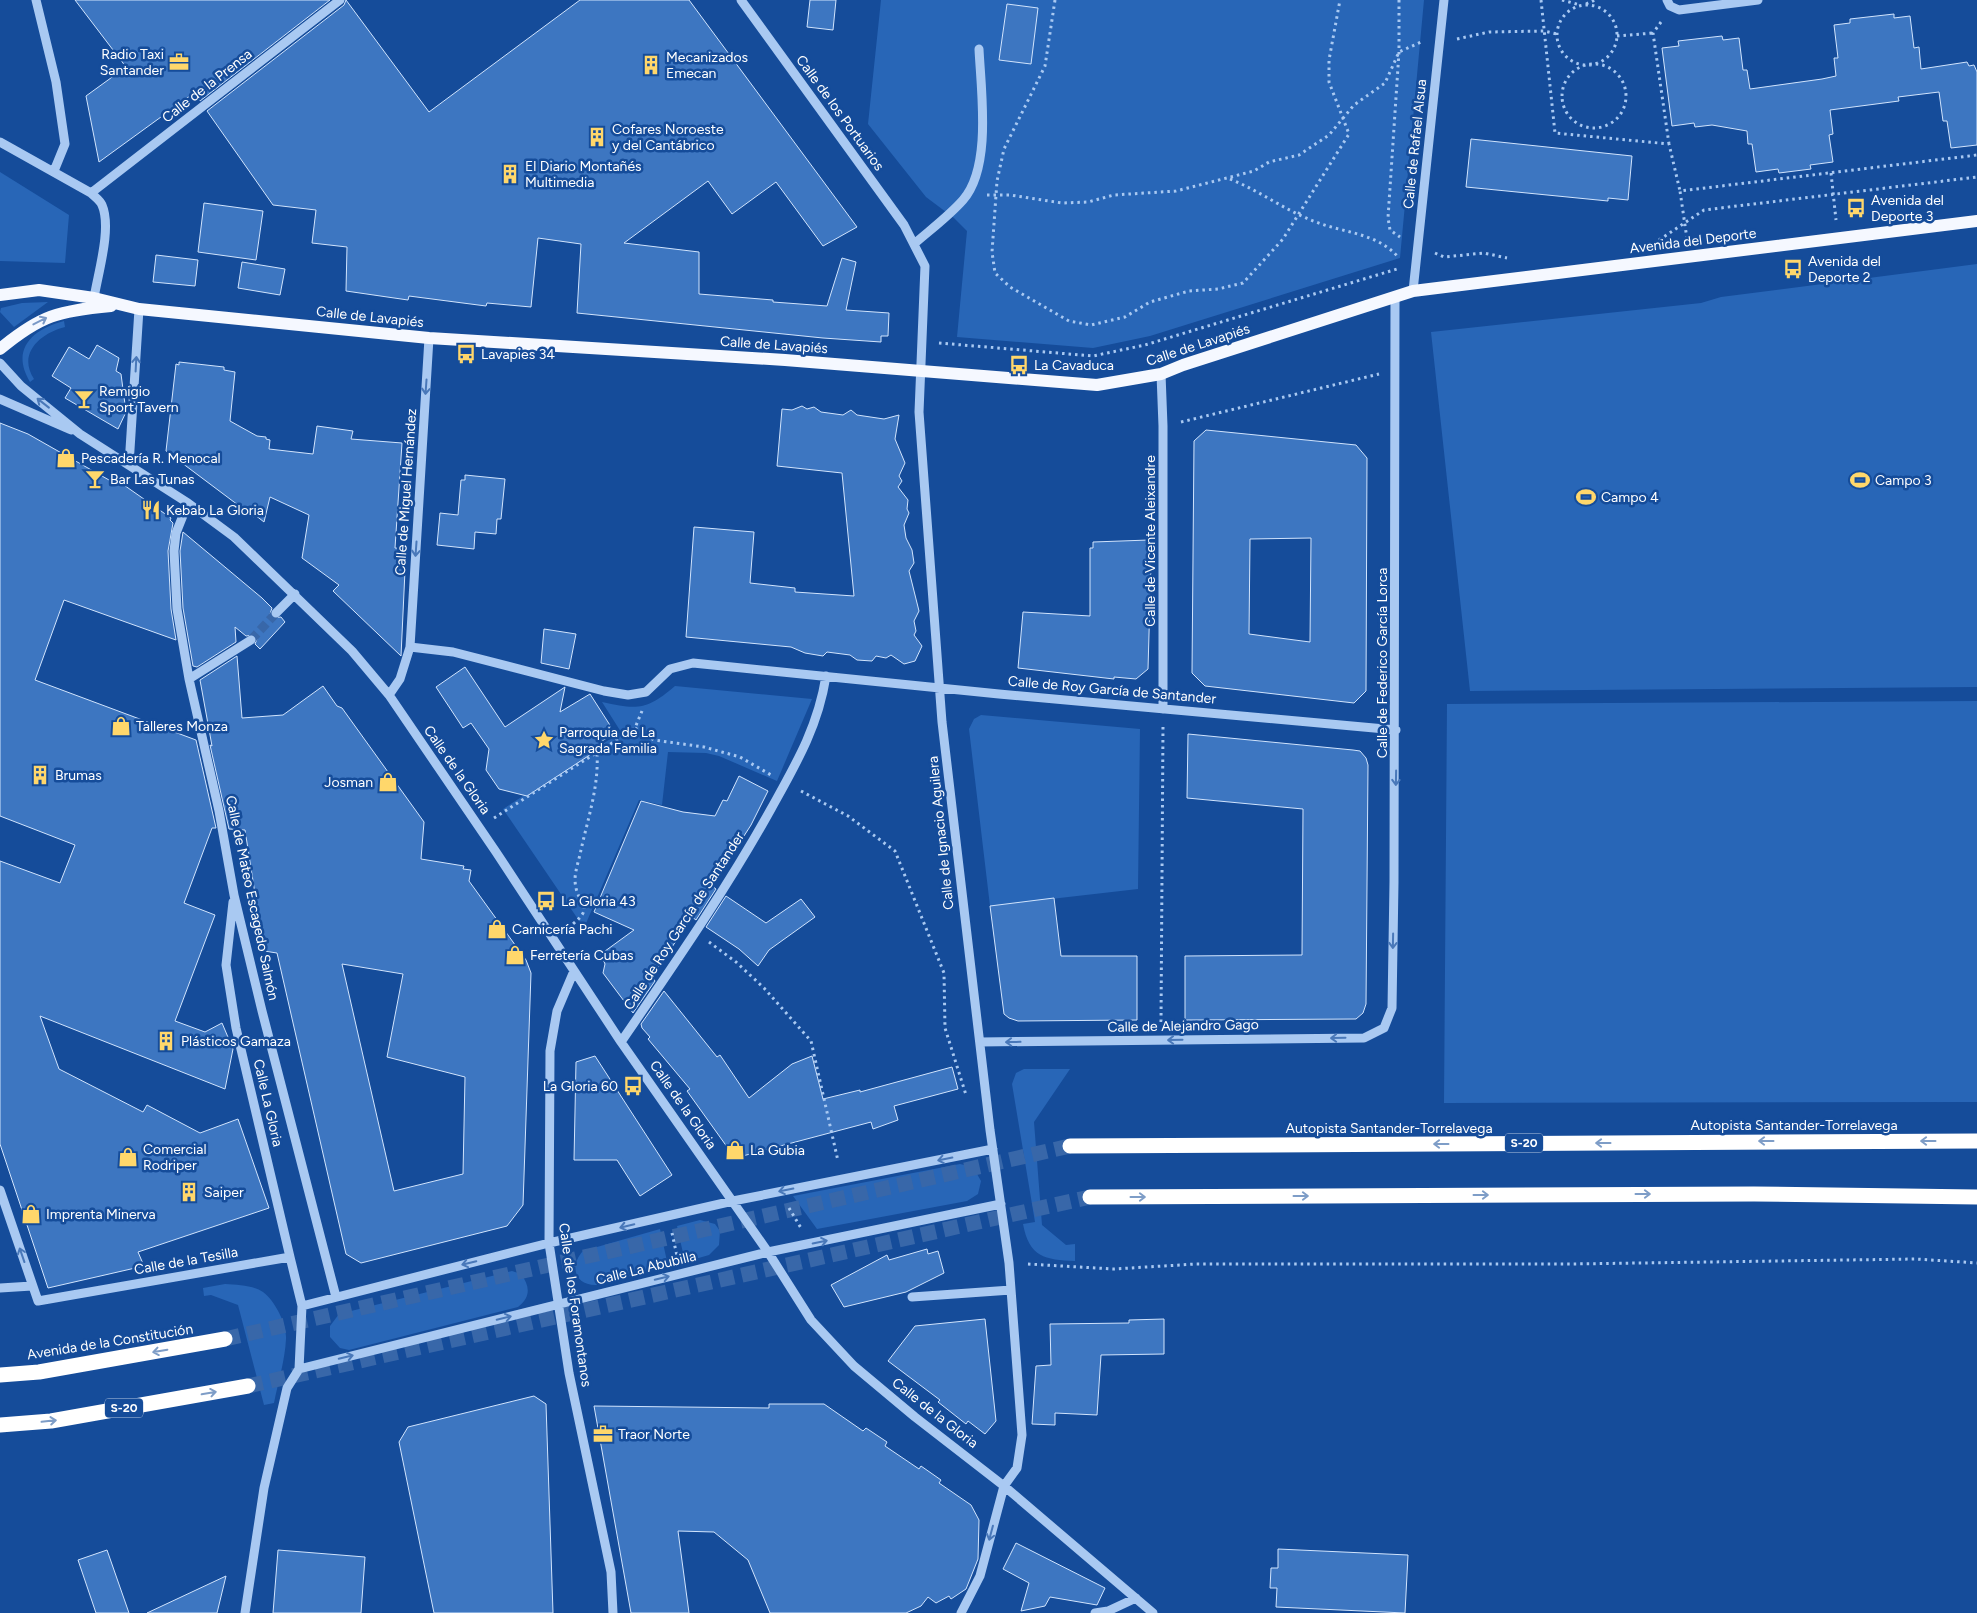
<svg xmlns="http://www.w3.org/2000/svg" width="1977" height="1613" viewBox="0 0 1977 1613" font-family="Figtree,sans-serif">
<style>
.green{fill:#2866b7}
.building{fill:#3d76c1;stroke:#d1e4fd;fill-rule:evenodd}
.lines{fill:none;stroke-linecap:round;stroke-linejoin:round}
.minor-tunnel{stroke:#3867a9;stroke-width:9;stroke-dasharray:9 4.5;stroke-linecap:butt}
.highway-tunnel{stroke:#3867a9;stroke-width:15;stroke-dasharray:15 8;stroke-linecap:butt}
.path{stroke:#a9c9f2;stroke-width:3;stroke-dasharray:2.5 4;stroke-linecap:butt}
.minor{stroke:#a9c9f2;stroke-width:9}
.major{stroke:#f5f8ff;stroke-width:12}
.highway{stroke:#fff;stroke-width:15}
.oneway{stroke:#7a99c7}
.oneway2{stroke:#4978b9}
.oneway3{stroke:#7e9dc7}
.labels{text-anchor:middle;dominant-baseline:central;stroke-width:5;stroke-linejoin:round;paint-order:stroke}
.shield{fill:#154c9a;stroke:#b9c9e1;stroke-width:1}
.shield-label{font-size:12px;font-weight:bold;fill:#fff}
.poi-label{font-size:14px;fill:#fff;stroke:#154c9a;text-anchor:start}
.street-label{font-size:14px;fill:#fff;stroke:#154c9a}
</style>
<rect width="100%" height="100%" fill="#154c9a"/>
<path class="green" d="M881 0H1424L1400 258 1150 336 1093 348 957 337 967 231 954 218 926 197 868 124Z
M0 172 69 215 65 263 0 261Z
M1977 264V687L1470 691 1431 332 1701 303 1721 297Z
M48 302 14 327 0 312 1 308 22 303Z
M64 321 65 327C41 333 17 353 34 379L30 382C10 349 33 329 64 321Z
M675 686 812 699 777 781 719 756 706 753 668 752 662 805 639 800 584 928 503 809 621 732 602 702C638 710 647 710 675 686Z
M1977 701V1102L1444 1103 1447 704Z
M981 715 1140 729 1138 889 990 906 969 729 974 719Z
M1024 1069H1070L1034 1122 1042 1225 1066 1245 1075 1244V1261C1045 1260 1029 1257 1023 1224L1035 1222 1012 1084 1016 1073Z
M960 1164 973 1167 981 1181 978 1194 967 1201 817 1229 793 1196Z
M700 1220 715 1224 720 1231 719 1245 709 1255 685 1262 677 1226Z
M660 1229 668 1266 597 1285C575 1286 569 1266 583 1251Z
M512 1271 521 1274C530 1286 531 1297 518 1307L349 1350 340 1348 330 1337V1326L339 1314Z
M225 1284C238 1285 252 1285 263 1292 275 1301 287 1324 286 1339 285 1360 278 1383 274 1403L264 1405 238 1305 211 1295 204 1296 203 1288Z"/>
<path class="building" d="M75 0H330L200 101 194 93 99 162 86 96 126 67Z
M346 0 429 112 580 0H689L857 227 823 246 776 182 732 214 708 181 624 243 699 252V294L773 300V302L827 306 842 258 856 262 846 310 889 313 888 336H881V342L823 338 577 313 581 244 538 238 531 307 487 303 486 306 409 296 408 300 346 291 347 247 312 243 316 210 273 205 207 111 344 5Z
M810 0H836L833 30 807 27Z
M1007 4 1038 8 1031 64 999 60Z
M1894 14V18L1910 16 1914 48 1919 47 1921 69 1967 62 1969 66 1974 65 1977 72V145L1951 148 1947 121H1943L1939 92 1898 97 1899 101 1830 110 1833 134 1829 135 1833 162 1810 165 1811 169 1779 173 1778 169 1756 172 1752 144H1748L1747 131 1712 125 1695 127 1694 123 1672 126 1662 48 1679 46 1678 41 1722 36 1723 40 1739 38 1743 70H1747L1750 89 1822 79 1836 76 1834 58H1838L1834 25 1850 23V19Z
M1471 139 1632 156 1628 200 1608 198V201L1466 187Z
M204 203 263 211 256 260 198 252Z
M156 255 198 260 195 286 153 282Z
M242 262 285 269 280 295 238 288Z
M97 345 119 358 116 371 121 374 126 412 118 429 65 398 71 388 52 376 69 347 89 359Z
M179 362 224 367V370L235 372 230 421 257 436 266 437V439L270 440 269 449 313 454 317 426 353 431 351 439 402 443 395 548 406 549 401 656 333 591 339 585 302 558 309 515 270 497 264 522 255 515 254 517 166 451 176 364 179 365Z
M802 406 807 409 814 407 821 412 843 415 851 410 857 415 884 419 899 415 895 439 905 463 899 476 902 481 898 487 908 500 907 509 909 513 904 525 906 538 912 550 914 563 909 571 919 611 914 621 916 631 914 635 922 646 915 661 904 664 891 655 886 658 876 656 872 661 857 660 850 655 827 652 823 656 805 653 791 647 686 637 694 527 754 532 750 583 795 588V592L854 596 842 473 777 466 782 409 792 410Z
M0 423 28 434 109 480 111 476 171 518 170 520 173 523 168 551 171 609 176 640 64 600 35 680 196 740 216 828H212L184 903 215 915 175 1021 205 1032 222 1023 233 1049 225 1089 40 1016 59 1069 143 1112 147 1105 200 1133 238 1119 269 1208 138 1252 144 1266 48 1288 0 1144V861L60 883 75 845 0 816Z
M1206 430 1356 445 1367 458 1366 691 1354 703 1205 686 1192 673 1194 441ZM1311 538 1310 642 1249 634 1250 539Z
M465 475 505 479 501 519H497L496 534 475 532 474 549 437 545 440 513 458 515 461 480H465Z
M183 532 262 598 272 608 270 614 272 618 281 617 285 622 260 649 255 644 257 639 254 635 246 636 235 627 236 642 197 667 193 666 183 608 180 551Z
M1149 540V564H1151L1148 669 1136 679 1114 677V679L1018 668 1023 612 1090 616V548H1093V542Z
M544 629 576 634 569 669 541 663Z
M237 656 242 718 283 715 323 686 337 706 342 708 424 822 421 859 464 866 463 869 471 870 469 881 526 960 531 973 523 1205 507 1226 361 1263 346 1254 277 953 264 951 245 830 229 829 210 745 212 746 200 680ZM342 964 403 974 387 1057 465 1077 463 1174 394 1191Z
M465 667 505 727 565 687 560 712 590 694 615 733 602 741 605 745 527 796 499 789 486 770 489 749 471 723 463 728 436 687Z
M1188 734 1353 750 1360 751 1366 758 1368 765 1366 1004 1363 1013 1356 1019 1185 1020V956L1302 955 1303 809 1187 798Z
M739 776 768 791 751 825 712 886 716 889 696 920 692 917 652 977 655 981 633 1013 603 973 605 964 601 954 634 930 594 912 641 801 683 812 715 816 723 800 727 801Z
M726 896 766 923 801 899 815 917 769 950 758 966 739 949 706 927Z
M1054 898 1061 956H1137V1020L1018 1021 1009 1018 1004 1014 990 906Z
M664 991 717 1057 720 1055 749 1098 792 1064 812 1056 823 1099 860 1090V1092L952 1067 958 1089 894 1106 898 1120 873 1129 871 1122 735 1158 687 1091 690 1089 648 1039 650 1037 642 1028 641 1024Z
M595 1056 672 1175 640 1196 617 1160H574L576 1062Z
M927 1249 928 1254 938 1251 944 1273 906 1292 844 1307 831 1285 887 1255 889 1260Z
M985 1319 996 1421 985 1434 968 1421 966 1424 938 1402 940 1400 888 1361 915 1326Z
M1164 1319V1354L1101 1355 1097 1415 1055 1413V1425L1032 1424 1036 1366 1051 1365 1050 1324 1129 1323V1320Z
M534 1396 546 1404 553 1613H434L399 1442 408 1427Z
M769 1404H824L863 1431 866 1428 887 1442 885 1446 919 1469 921 1466 941 1480 939 1483 971 1505 979 1520 978 1559 966 1589 951 1599 949 1596 936 1603 928 1597 921 1606 906 1613H770L748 1560 714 1532 678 1531 689 1613H631L594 1406 769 1408Z
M1016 1543 1105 1588 1097 1605 1050 1597 1045 1606 1021 1611 1029 1583 1003 1569Z
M1278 1549 1408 1555 1405 1613 1276 1607 1277 1588H1270L1271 1568H1278Z
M107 1550 129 1613H96L78 1560Z
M278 1550 365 1557 361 1613H273Z
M226 1576 217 1613H147Z"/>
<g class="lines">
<path class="minor-tunnel" d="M251 640 276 613"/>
<path class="highway-tunnel" d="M225 1339 1070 1146
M248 1386 1090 1197"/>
<path class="path" d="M1055 0 1045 66 1004 149 997 181 992 252 995 273 1010 287 1069 321 1091 325 1125 317 1150 302 1189 291 1218 289 1243 283 1283 239 1349 134 1329 82V60L1340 0
M1399 0V52L1388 218 1390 230 1400 237
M1541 0 1555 133 1669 144 1680 191
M1562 0 1580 5
M1586 4 1595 0
M1557 35a30 30 0 1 1 60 0a30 30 0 1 1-60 0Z
M1661 22 1653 33 1669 144
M1617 36 1653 33
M1457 39 1489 32 1544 31 1557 34
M1562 96a32 32 0 1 1 64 0a32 32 0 1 1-64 0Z
M1831 173 1836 220
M1230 179C1260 191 1286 211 1316 222 1344 233 1378 233 1399 258
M987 195H1010L1062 203 1088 202 1114 195 1176 191 1254 171 1269 162 1299 155 1329 135 1354 105 1385 83 1399 52 1421 42
M1687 239 1680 191 1977 155
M1659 240 1704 210 1977 177
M1435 253 1444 257 1484 253 1507 258
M939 343 1093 356 1145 345 1397 269
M1181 422 1379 374
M635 728 654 740 704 747 740 757 771 775
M801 791 848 816 895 851 944 973 945 1028 966 1095
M494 818 596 753
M568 928C599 904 576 908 575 880 575 871 579 860 581 850 588 818 599 786 597 753L635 728 642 711
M709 942 736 962 764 988 811 1041 838 1161
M1161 1022 1163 726
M789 1208 801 1228
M672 1233 677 1256
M1028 1264 1114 1269 1196 1264H1570L1916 1259 1977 1263"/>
<path class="minor" d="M36 0 56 82 65 144 54 171
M741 0 904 225 925 266 919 412 942 722 990 1130 1009 1263 1022 1435 1017 1468 1004 1486 980 1576 961 1613
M1667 0 1670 6 1679 10 1758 0
M0 142 91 193C95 197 100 200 102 205 112 228 98 273 94 298
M91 193 340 0
M914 244C930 230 949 216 963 200 992 167 981 91 979 49
M1413 291 1444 0
M0 363 21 386 80 434 188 503 234 537 352 651 389 695 496 852 621 1042 768 1252 811 1320 854 1366 915 1417 1004 1486 1153 1613
M1161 374 1163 426V709
M0 399 71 430
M129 465 139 309
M188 503 176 533 174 551 177 609 189 679 219 811 234 895 262 1011 336 1297
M276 613 295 594
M410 647 429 338
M189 679 251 640
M389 695 400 679 410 647 453 652 604 691 628 695 646 692 670 669 693 663 999 694 1396 730
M233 902 226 965 236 1028 290 1257
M574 971 557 1011 550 1051 549 1243 569 1373 611 1572 613 1613
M621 1042C673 966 726 890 771 809 796 764 818 727 826 676
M980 1042 1364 1038 1384 1028 1392 1008 1394 882 1395 297
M0 1190 38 1301 290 1257 302 1306 299 1369 287 1388 264 1488 245 1613
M0 1288 32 1286
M912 1297 1011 1290
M302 1306 549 1243 733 1201 993 1149
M299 1369 768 1252 1001 1204
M1095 1613 1108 1611 1136 1598"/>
<path class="major" d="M0 295 39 290 94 298 139 309 429 338 785 360 1097 385 1161 374 1183 365 1413 291 1977 221
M0 349C41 315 58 311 111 306"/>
<path class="highway" d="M1070 1146 1977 1141
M1090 1197 1754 1194 1977 1197
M0 1375 39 1372 225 1339
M0 1425 51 1421 248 1386"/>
</g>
<defs><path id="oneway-shaft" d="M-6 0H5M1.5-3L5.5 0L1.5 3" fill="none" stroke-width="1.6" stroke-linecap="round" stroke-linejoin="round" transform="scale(1.25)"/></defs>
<use class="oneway" href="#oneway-shaft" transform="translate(40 321) rotate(-27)"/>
<g class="oneway2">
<use href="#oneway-shaft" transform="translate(136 364) rotate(-87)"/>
<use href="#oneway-shaft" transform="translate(426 387) rotate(94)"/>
<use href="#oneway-shaft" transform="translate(43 403) rotate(-142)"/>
<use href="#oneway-shaft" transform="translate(416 549) rotate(94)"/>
<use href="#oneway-shaft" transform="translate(1396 778) rotate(91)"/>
<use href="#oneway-shaft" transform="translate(1393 941) rotate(91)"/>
<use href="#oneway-shaft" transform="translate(1338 1038) rotate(179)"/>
<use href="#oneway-shaft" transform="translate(1175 1040) rotate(179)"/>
<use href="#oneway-shaft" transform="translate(1013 1042) rotate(179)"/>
<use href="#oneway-shaft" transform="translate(945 1159) rotate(169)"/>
<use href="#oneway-shaft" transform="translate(786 1190) rotate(169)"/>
<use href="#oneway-shaft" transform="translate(627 1226) rotate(167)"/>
<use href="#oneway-shaft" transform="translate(820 1242) rotate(-12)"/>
<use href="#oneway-shaft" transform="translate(22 1255) rotate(-109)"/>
<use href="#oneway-shaft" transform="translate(469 1263) rotate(166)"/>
<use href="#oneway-shaft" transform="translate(662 1278) rotate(-14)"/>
<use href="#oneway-shaft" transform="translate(504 1318) rotate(-14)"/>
<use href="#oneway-shaft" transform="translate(346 1357) rotate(-14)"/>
<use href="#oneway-shaft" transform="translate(991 1533) rotate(105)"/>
</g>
<g class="oneway3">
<use href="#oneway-shaft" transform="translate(1766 1141) rotate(180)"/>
<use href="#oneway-shaft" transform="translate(1928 1141) rotate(180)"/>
<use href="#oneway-shaft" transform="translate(1603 1143) rotate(180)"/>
<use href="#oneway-shaft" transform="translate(1441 1144) rotate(180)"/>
<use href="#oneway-shaft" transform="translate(1643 1194)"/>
<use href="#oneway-shaft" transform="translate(1481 1195)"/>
<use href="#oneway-shaft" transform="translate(1301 1196)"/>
<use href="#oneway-shaft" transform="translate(1138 1197)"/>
<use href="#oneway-shaft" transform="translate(160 1351) rotate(170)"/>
<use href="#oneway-shaft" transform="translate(209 1393) rotate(-10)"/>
<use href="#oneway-shaft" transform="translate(49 1421) rotate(-6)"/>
</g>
<defs>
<symbol id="office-bare" viewBox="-9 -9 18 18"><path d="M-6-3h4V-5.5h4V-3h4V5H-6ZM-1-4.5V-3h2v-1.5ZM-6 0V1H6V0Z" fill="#ffd76b" stroke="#154c9a" stroke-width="2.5" paint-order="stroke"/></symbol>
<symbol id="building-bare" viewBox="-9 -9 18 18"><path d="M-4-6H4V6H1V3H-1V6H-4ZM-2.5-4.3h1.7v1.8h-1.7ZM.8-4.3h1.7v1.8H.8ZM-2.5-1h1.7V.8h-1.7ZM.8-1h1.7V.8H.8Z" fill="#ffd76b" stroke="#154c9a" stroke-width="2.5" paint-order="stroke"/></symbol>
<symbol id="bus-bare" viewBox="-9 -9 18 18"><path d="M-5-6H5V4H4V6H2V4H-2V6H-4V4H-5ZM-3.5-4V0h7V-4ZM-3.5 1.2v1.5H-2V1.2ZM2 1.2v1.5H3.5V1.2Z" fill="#ffd76b" stroke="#154c9a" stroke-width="2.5" paint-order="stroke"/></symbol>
<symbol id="bar-bare" viewBox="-9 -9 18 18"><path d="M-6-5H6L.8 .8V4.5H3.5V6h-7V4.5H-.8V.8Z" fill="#ffd76b" stroke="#154c9a" stroke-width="2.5" paint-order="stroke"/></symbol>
<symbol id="shop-bare" viewBox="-9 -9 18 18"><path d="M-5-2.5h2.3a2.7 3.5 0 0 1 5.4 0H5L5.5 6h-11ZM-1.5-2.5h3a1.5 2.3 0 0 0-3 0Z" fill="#ffd76b" stroke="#154c9a" stroke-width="2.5" paint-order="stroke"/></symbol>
<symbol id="stadium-bare" viewBox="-9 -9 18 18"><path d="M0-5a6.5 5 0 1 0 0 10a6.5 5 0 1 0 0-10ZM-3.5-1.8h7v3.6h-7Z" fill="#ffd76b" stroke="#154c9a" stroke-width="2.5" paint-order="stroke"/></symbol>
<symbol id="restaurant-bare" viewBox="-9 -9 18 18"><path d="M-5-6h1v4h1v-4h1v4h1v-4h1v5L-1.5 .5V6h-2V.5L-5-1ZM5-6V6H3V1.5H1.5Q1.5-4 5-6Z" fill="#ffd76b" stroke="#154c9a" stroke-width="2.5" paint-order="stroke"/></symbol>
<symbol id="sight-bare" viewBox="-9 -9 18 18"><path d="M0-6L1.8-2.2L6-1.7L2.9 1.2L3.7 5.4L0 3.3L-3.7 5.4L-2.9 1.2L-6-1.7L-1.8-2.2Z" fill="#ffd76b" stroke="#154c9a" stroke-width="2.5" paint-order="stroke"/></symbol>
</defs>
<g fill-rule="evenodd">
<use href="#office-bare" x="165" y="48" width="28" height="28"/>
<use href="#building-bare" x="637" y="51" width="28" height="28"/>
<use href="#building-bare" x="583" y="123" width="28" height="28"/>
<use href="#building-bare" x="496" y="160" width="28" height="28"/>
<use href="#bus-bare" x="1842" y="194" width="28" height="28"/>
<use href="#bus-bare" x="1779" y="255" width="28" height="28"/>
<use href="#bus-bare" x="452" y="340" width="28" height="28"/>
<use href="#bus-bare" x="1005" y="351" width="28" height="28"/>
<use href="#bar-bare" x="70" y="385" width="28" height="28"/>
<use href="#shop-bare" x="52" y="444" width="28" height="28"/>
<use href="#bar-bare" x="81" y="465" width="28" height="28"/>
<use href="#stadium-bare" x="1846" y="466" width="28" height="28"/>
<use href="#stadium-bare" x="1572" y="483" width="28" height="28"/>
<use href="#restaurant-bare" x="137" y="496" width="28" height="28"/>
<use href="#shop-bare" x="107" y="712" width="28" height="28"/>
<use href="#sight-bare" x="530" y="726" width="28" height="28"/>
<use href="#building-bare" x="26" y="761" width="28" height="28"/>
<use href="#shop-bare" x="374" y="768" width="28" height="28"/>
<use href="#bus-bare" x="532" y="887" width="28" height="28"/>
<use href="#shop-bare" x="483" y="915" width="28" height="28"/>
<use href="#shop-bare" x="501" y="941" width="28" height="28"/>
<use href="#building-bare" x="152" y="1027" width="28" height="28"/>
<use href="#bus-bare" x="619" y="1072" width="28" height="28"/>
<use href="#shop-bare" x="721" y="1136" width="28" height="28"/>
<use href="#shop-bare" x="114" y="1143" width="28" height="28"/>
<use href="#building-bare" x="175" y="1178" width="28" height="28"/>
<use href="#shop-bare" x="17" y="1200" width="28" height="28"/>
<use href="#office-bare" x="589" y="1420" width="28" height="28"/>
</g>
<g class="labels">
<g class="shield">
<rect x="1505" y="1133.5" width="38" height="19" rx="4"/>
<rect x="105" y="1398.5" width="38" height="19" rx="4"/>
</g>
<g class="shield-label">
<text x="1524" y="1143">S-20</text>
<text x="124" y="1408">S-20</text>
</g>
<g class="poi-label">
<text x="164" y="54" text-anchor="end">Radio Taxi<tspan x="164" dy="16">Santander</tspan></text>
<text x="666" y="57">Mecanizados<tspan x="666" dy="16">Emecan</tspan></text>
<text x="612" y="129">Cofares Noroeste<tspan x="612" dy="16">y del Cantábrico</tspan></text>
<text x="525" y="166">El Diario Montañés<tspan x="525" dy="16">Multimedia</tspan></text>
<text x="1871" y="200">Avenida del<tspan x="1871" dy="16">Deporte 3</tspan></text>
<text x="1808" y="261">Avenida del<tspan x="1808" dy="16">Deporte 2</tspan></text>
<text x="481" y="354">Lavapies 34</text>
<text x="1034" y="365">La Cavaduca</text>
<text x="99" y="391">Remigio<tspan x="99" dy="16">Sport Tavern</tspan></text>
<text x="81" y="458">Pescadería R. Menocal</text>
<text x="110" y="479">Bar Las Tunas</text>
<text x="1875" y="480">Campo 3</text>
<text x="1601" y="497">Campo 4</text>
<text x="166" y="510">Kebab La Gloria</text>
<text x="136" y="726">Talleres Monza</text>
<text x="559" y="732">Parroquia de La<tspan x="559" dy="16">Sagrada Familia</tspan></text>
<text x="55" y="775">Brumas</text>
<text x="373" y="782" text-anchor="end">Josman</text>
<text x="561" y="901">La Gloria 43</text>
<text x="512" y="929">Carnicería Pachi</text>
<text x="530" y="955">Ferretería Cubas</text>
<text x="181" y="1041">Plásticos Gamaza</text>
<text x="618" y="1086" text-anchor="end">La Gloria 60</text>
<text x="143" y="1149">Comercial<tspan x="143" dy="16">Rodriper</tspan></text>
<text x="750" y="1150">La Gubia</text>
<text x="204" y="1192">Saiper</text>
<text x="46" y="1214">Imprenta Minerva</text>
<text x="618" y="1434">Traor Norte</text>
</g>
<g class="street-label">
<text transform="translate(207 86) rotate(-38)">Calle de la Prensa</text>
<text transform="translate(840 113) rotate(54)">Calle de los Portuarios</text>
<text transform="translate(1415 144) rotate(-84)">Calle de Rafael Alsua</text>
<text transform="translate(1693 241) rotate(-7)">Avenida del Deporte</text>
<text transform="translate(370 317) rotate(6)">Calle de Lavapiés</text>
<text transform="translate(774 345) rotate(4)">Calle de Lavapiés</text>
<text transform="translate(1198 345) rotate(-18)">Calle de Lavapiés</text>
<text transform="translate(406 492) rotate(-86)">Calle de Miguel Hernández</text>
<text transform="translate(1150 541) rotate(-90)">Calle de Vicente Aleixandre</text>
<text transform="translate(1382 663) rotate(-90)">Calle de Federico García Lorca</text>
<text transform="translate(1112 690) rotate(5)">Calle de Roy García de Santander</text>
<text transform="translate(457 770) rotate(55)">Calle de la Gloria</text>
<text transform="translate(941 833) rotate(-96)">Calle de Ignacio Aguilera</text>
<text transform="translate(252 898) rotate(78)">Calle de Mateo Escagedo Salmón</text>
<text transform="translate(684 921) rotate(-57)">Calle de Roy García de Santander</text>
<text transform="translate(1183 1026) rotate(-1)">Calle de Alejandro Gago</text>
<text transform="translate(268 1103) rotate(77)">Calle La Gloria</text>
<text transform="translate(683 1105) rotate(55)">Calle de la Gloria</text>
<text x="1794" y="1125">Autopista Santander-Torrelavega</text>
<text x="1389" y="1128">Autopista Santander-Torrelavega</text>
<text transform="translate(186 1261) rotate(-10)">Calle de la Tesilla</text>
<text transform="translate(646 1268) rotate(-14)">Calle La Abubilla</text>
<text transform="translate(575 1305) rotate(82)">Calle de los Foramontanos</text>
<text transform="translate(110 1342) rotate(-9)">Avenida de la Constitución</text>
<text transform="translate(935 1413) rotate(38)">Calle de la Gloria</text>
</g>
</g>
</svg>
